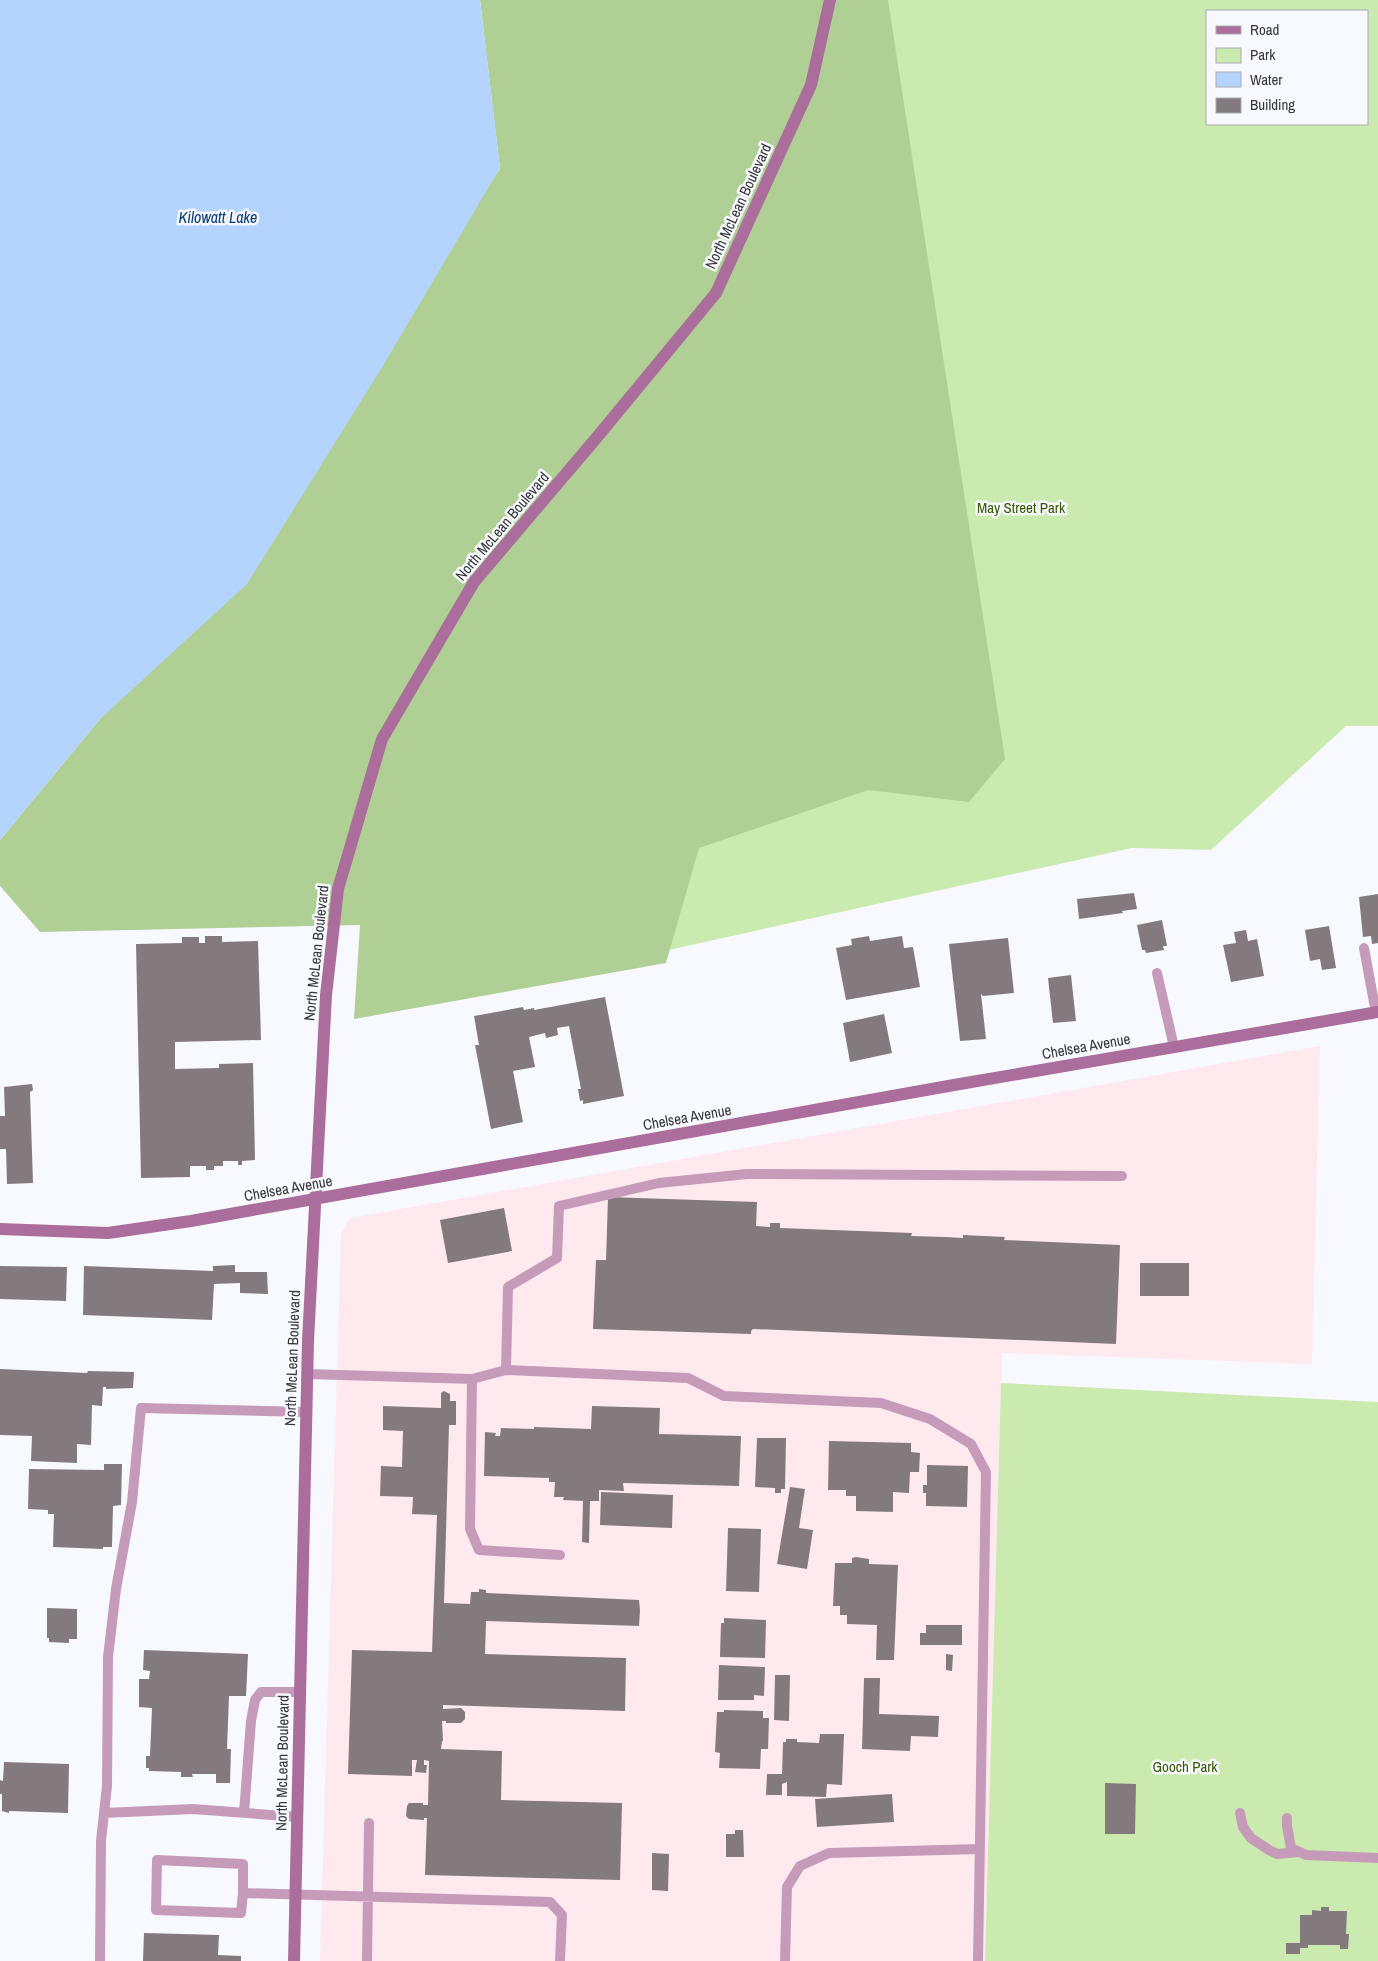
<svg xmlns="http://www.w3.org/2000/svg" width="1378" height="1961" viewBox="0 0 1378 1961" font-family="'Archivo Narrow',sans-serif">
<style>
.industrial{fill:#fee9ee}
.green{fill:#cbeab0;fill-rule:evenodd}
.forest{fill:#b0cf94}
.water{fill:#b4d4fe}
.building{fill:#837a7d}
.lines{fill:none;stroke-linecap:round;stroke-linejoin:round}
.lane{stroke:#c69bba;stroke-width:10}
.secondary{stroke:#ab6d9b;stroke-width:12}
.labels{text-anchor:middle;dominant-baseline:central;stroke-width:5;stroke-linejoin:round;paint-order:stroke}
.street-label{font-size:15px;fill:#36373a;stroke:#f8f9fe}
.park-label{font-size:15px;fill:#365900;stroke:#f8f9fe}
.water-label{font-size:16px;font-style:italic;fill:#043b77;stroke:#f8f9fe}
</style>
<rect width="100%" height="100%" fill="#f8f9fe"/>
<path class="industrial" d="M1320 1046 1312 1364 1002 1353 985 1961H320L341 1234 350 1218Z"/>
<path class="green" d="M859 0H1378V726H1346L1211 850 1132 848 354 1019ZM1207 11H1367V124H1207Z
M1001 1383 1378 1402V1961H985Z"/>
<path class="forest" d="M480 0H888L1005 759 969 802 868 790 699 848 666 963 354 1019 360 925 40 932 0 886V840L100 719 500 169Z"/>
<path class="water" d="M0 0H480L500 168 381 369 247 584 100 719 0 840Z"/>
<path class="building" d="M1134 893 1137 909 1122 911 1123 913 1079 919 1077 899Z
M1378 894V943L1372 944 1371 936 1363 937 1359 897Z
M1162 920 1167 946H1163L1164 950 1146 953 1145 950H1142L1137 925Z
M1329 926 1336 968 1322 970 1320 959 1310 961 1305 930Z
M1246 930 1248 941 1257 939 1264 976 1231 982 1223 945 1236 943 1234 932Z
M205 936H222V942L258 941 261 1040 175 1042V1069L219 1068V1064L253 1063 255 1160 242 1161V1165H238V1161H223V1166H214V1170H206V1166H190V1177L141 1178 136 944 182 943V937H199V943H205Z
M869 936 870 941 902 936 904 948 913 947 920 987 846 1000 836 948 852 945 851 939Z
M1008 938 1014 993 983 996 981 994 986 1039 960 1041 949 944Z
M1071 975 1076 1021 1053 1023 1048 978Z
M605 997 624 1096 583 1104V1100L580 1101 578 1089H581L569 1026 557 1028 558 1035 546 1038 545 1033 529 1037 535 1067 513 1071 523 1122 491 1129 475 1045H479L474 1016 523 1007 524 1010 534 1008V1010Z
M884 1014 892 1053 850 1062 843 1023Z
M32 1084 33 1090 30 1092 33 1183 7 1184 6 1149H0V1116H5L4 1087Z
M608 1197 757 1202 756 1226 770 1227V1223H780V1228L912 1233 911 1236 946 1237 963 1238V1235L1005 1237 1004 1240 1120 1245 1116 1344 753 1329 751 1331V1334L593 1329 596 1260H606Z
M504 1208 512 1251 448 1263 440 1220Z
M1140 1263H1189V1296H1140Z
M235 1265V1272H267L268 1294 240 1293V1283L214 1284 212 1320 83 1315 84 1266 213 1271V1266Z
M0 1266 67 1267 66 1301 0 1299Z
M0 1369 87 1373 88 1371 134 1372 133 1388 106 1389V1387H103L102 1406 92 1405 91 1445 77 1444V1463L31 1461 32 1436 0 1435Z
M444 1391 450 1394V1401H456V1425H449L444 1603 470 1604 471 1592H479V1589L486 1590V1593L639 1600 640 1610 639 1626 486 1621 485 1654 626 1658 625 1711 443 1705V1709L461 1708 465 1712V1719L461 1723H446V1721H442L443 1741H442L441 1749 502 1751 501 1800 622 1803 620 1880 425 1875 427 1818H424V1820L409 1819 406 1816 407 1806 409 1803H423V1805H428L429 1761 424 1760V1765H427L426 1773 415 1772 417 1760H412V1776L348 1774 352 1650 432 1652 437 1515 412 1514 413 1497 380 1496 381 1466 402 1467 403 1431 383 1430V1406L441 1408V1393Z
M592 1406 660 1408 659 1434 741 1436 739 1486 623 1483 624 1491 599 1490V1501H590L589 1543 582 1542 583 1501 563 1500 564 1497H554L555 1482H549V1478L484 1476 485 1432 496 1433 495 1436H500L501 1428 534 1429V1427L591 1429Z
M757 1438H786L785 1489H781V1493H775V1488L755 1487Z
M829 1441 911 1443V1452L920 1453 919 1472H910L909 1493 893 1492V1512L856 1511V1496H846V1490H828Z
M104 1464H122L121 1505 113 1506 112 1547H103V1549L53 1547 54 1514H48V1510L28 1509 29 1469 104 1470Z
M927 1465 968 1466 967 1507 926 1506V1493H923V1485H927Z
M790 1487 805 1489 799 1528 813 1530 807 1569 777 1564Z
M601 1492 673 1495 672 1528 600 1525Z
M728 1528 761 1529 759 1592 726 1591Z
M856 1557 869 1559V1564L898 1565 894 1660H876L877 1625 847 1624V1615H840V1606H833L835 1563H852V1558Z
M47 1608 77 1609V1639H69V1643L49 1642V1638H47Z
M724 1618 766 1620 765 1658 720 1657 721 1623H724Z
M926 1625H962V1645H920V1633H926Z
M144 1650 248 1654 246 1696H229L227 1749H231L230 1783H216V1774H192L193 1777H181V1772L149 1771V1768H146V1756H150L152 1708 139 1707V1679H149L150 1671 143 1670Z
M946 1654 953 1655 952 1671 946 1670Z
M719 1665 765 1667 764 1696 754 1695V1700H718Z
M775 1675H790L789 1721 774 1720Z
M864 1678H880L879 1714 939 1716 938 1737 911 1736 910 1751 862 1749Z
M724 1710 763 1711V1718H769L768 1749H761L760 1769 719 1768 720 1753 715 1752 717 1712H724Z
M820 1734H844L842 1785 827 1784 826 1797 787 1796V1782L782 1784V1795H766L767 1774H782L783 1742H786V1739H797V1742L819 1743Z
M4 1762 69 1764 68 1813 9 1811V1813L2 1811V1794H0V1780L3 1781Z
M1105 1783 1136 1784 1135 1834H1105Z
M892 1794 894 1822 817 1827 815 1799Z
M735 1830H743L744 1857H726V1834H735Z
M652 1853 669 1854 668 1891 652 1890Z
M1321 1907H1329V1911H1347L1346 1934H1349L1348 1949H1340V1945H1308V1948H1300V1954H1286V1943H1300V1915H1312V1910L1321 1911Z
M144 1933 219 1935 218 1955 241 1956V1961H143Z"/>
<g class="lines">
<path class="lane" d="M1364 948 1376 1013
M1157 973 1174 1047
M506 1370 508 1287 557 1258 559 1206 659 1183 747 1174 1122 1176
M307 1374 472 1379 506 1370 688 1378 724 1396 881 1403 930 1419 971 1444 986 1472 978 1961
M472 1379 470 1529 479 1550 560 1555
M104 1813 107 1786 108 1657 116 1589 132 1502 141 1408 306 1412
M244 1813 251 1721 255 1700 261 1692H300
M1240 1813 1243 1827 1251 1838 1269 1850 1277 1854 1299 1852
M1287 1818V1826L1291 1848 1306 1855 1378 1858
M243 1893 241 1913 156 1910 157 1860 243 1864V1893L550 1902 562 1915 560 1961
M100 1961 101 1841 104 1813 193 1809 297 1817
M367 1961 369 1823
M785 1961 787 1887 800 1866 829 1853 980 1849"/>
<path class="secondary" d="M0 1229 108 1233 191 1221 954 1085 1378 1012
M294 1961 308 1341 326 995 338 889 382 739 474 582 598 436 716 293 811 85 830 0"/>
</g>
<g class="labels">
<g class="street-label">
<text transform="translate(738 206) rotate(-65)">North McLean Boulevard</text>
<text transform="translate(502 526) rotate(-50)">North McLean Boulevard</text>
<text transform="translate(316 953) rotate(-84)">North McLean Boulevard</text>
<text transform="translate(1086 1046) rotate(-10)">Chelsea Avenue</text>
<text transform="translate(687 1117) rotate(-10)">Chelsea Avenue</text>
<text transform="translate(288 1188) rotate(-10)">Chelsea Avenue</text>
<text transform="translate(292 1358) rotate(-88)">North McLean Boulevard</text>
<text transform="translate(282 1763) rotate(-89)">North McLean Boulevard</text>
</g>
<g class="park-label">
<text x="1021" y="507">May Street Park</text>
<text x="1185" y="1766">Gooch Park</text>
</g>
<g class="water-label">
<text x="218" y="217">Kilowatt Lake</text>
</g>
</g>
<rect x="1206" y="10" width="162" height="115" fill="#f8f9fe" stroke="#aaabb0"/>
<rect x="1216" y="26" width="25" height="8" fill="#ab6d9b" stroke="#aaabb0"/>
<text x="1250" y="35" font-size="15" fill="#36373a">Road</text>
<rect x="1216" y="48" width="25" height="15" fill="#cbeab0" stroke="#aaabb0"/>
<text x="1250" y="60" font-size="15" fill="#36373a">Park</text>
<rect x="1216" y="72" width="25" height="15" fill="#b4d4fe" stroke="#aaabb0"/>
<text x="1250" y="85" font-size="15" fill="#36373a">Water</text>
<rect x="1216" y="98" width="25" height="15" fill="#837a7d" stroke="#aaabb0"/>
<text x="1250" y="110" font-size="15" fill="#36373a">Building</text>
</svg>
